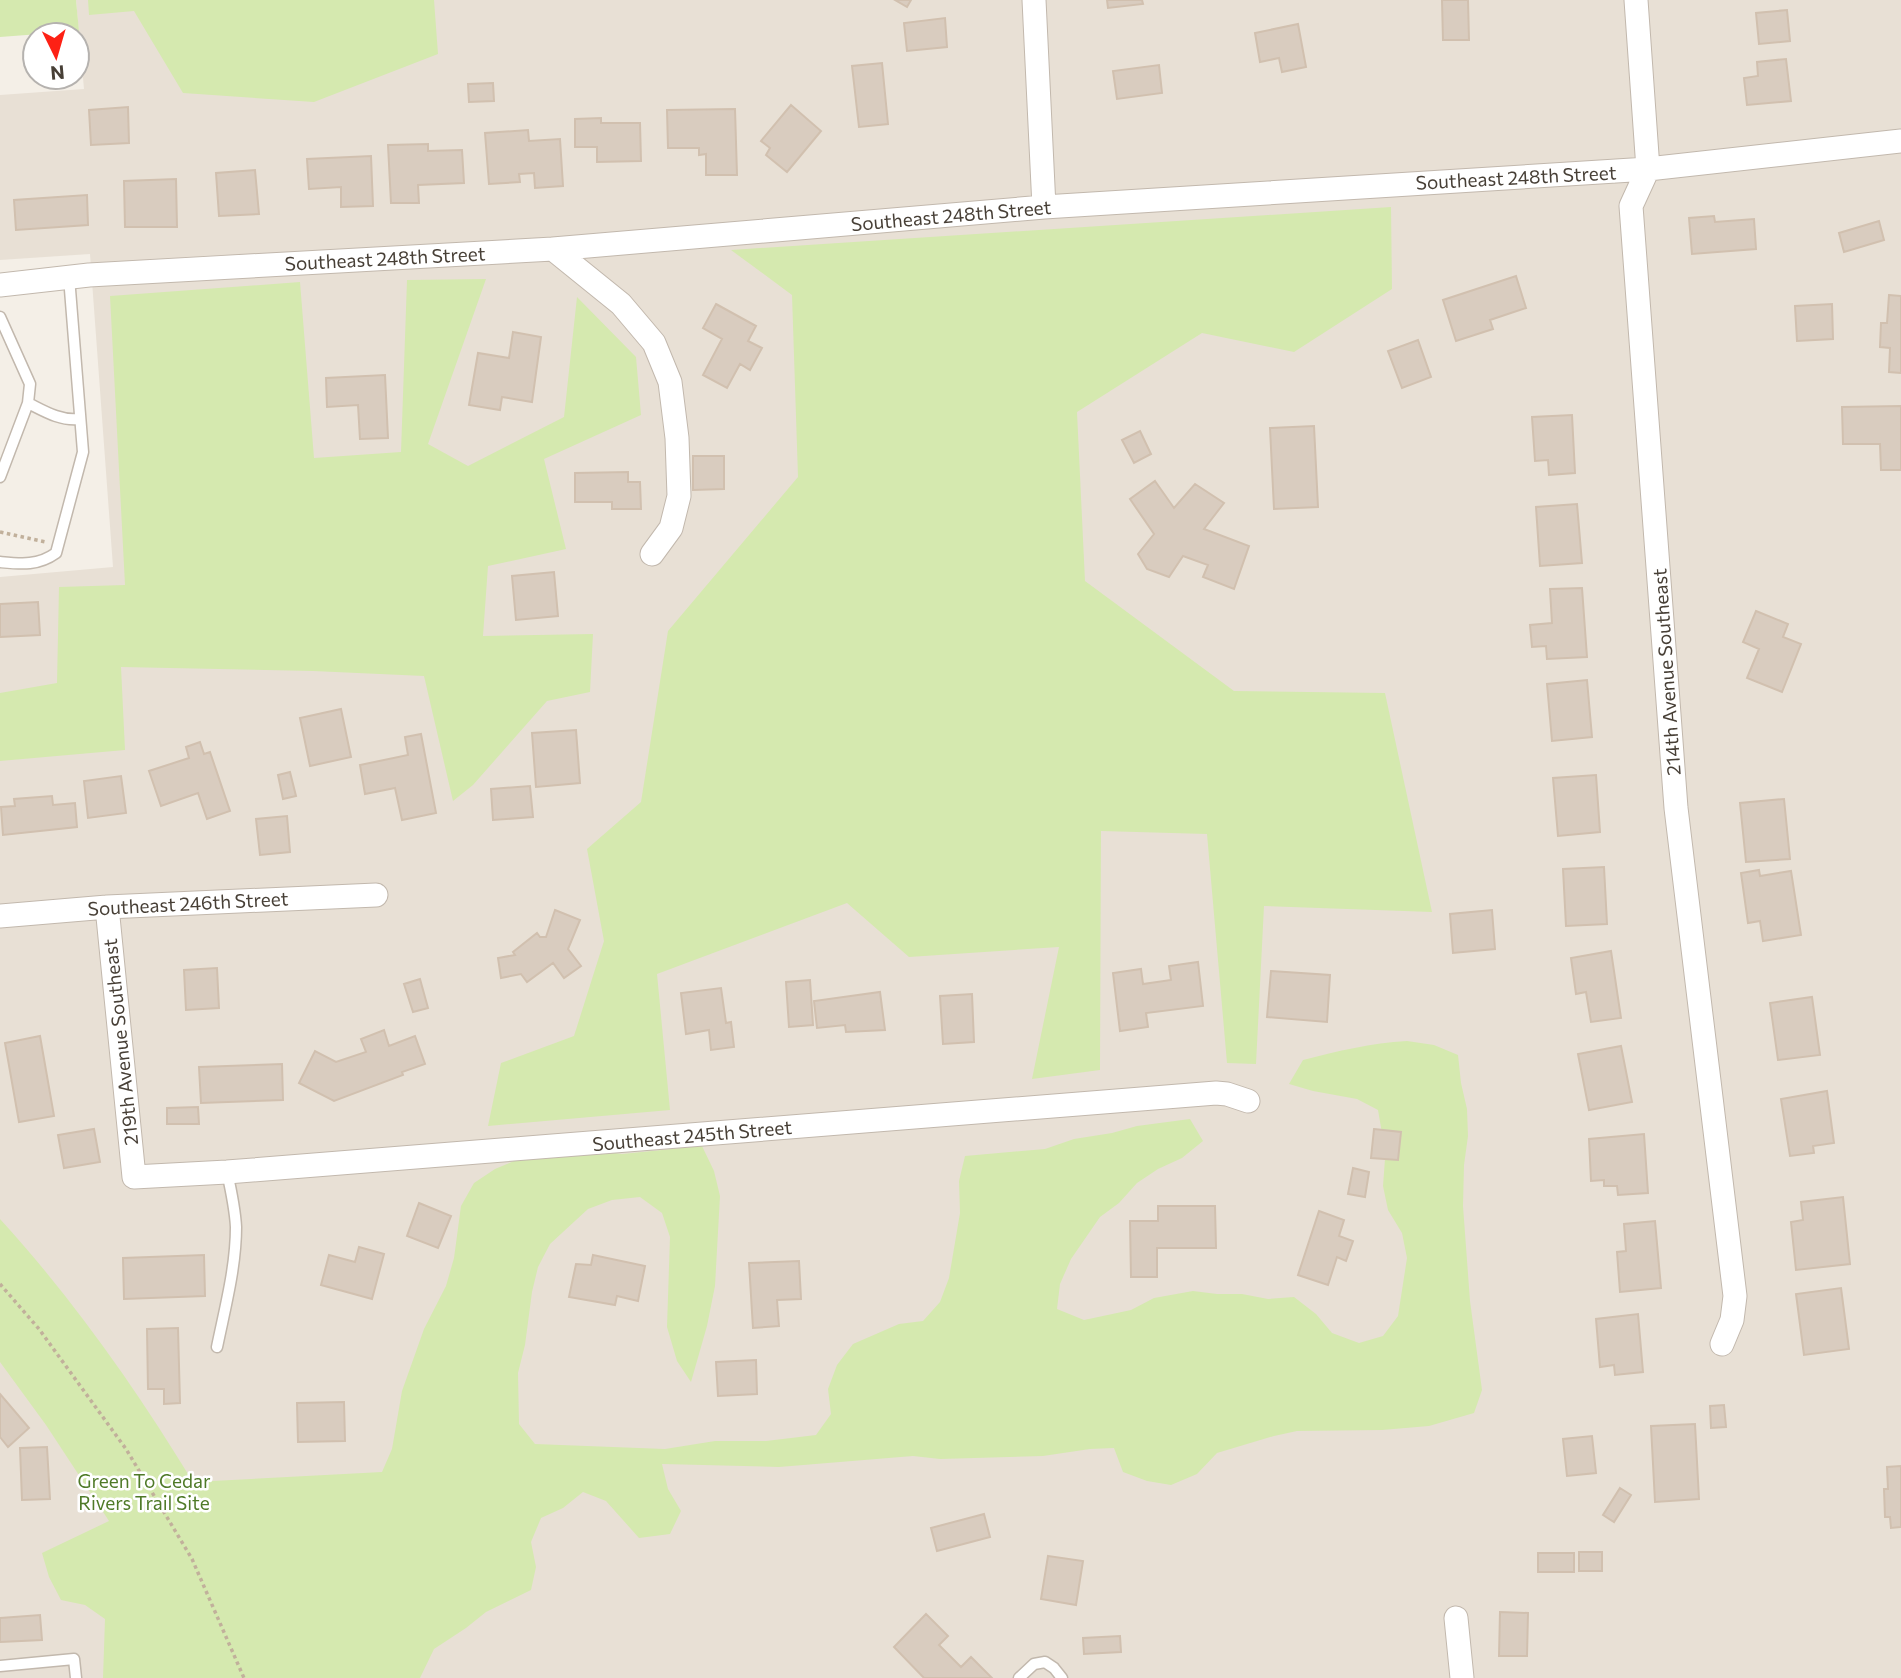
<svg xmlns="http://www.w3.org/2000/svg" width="1901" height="1678" viewBox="0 0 1901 1678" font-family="Commissioner,sans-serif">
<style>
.residential{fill:#e8e0d5}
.green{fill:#d5e9af}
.building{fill:#d9ccbf;stroke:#d1c0af;stroke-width:2}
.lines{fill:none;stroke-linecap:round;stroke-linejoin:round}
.lane-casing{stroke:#c2b8ad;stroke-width:13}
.street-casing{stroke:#c2b8ad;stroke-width:25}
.path{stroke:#c1b09b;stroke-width:3.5;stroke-dasharray:3.5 3.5;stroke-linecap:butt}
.lane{stroke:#fff;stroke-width:10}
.street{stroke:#fff;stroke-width:23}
.labels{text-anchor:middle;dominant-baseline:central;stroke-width:5;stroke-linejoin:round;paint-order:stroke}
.street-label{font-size:19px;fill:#473f36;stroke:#fff}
.park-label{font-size:19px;fill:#4f7a28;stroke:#fff}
</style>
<rect width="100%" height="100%" fill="#f4efe7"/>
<path class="residential" d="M76 0H1901V1678H271L0 1271V577L113 567 90 254 0 260V95L84 89Z
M0 1354 105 1487 164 1678H0Z"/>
<path class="green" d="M0 0H76L79 31 0 37Z
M88 0H434L438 54 314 102 183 93 134 11 89 15Z
M1391 207 1392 289 1294 352 1202 333 1077 412 1085 581 1234 691 1385 693 1432 912 1264 906 1256 1064 1227 1063 1207 834 1101 831 1100 1070 1032 1079 1059 947 909 957 847 903 657 974 670 1110 488 1126 501 1063 574 1036 604 941 587 849 641 802 668 631 798 477 792 295 731 250Z
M486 279 428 444 468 466 564 417 577 297 636 357 641 415 544 459 566 549 488 566 483 636 593 634 590 692 547 701 473 785 453 801 424 676 313 671 121 667 125 750 0 761V693L57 683 59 587 125 585 110 296 300 282 314 458 401 452 407 280Z
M1407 1041 1434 1045 1458 1055 1461 1083 1467 1109 1468 1136 1464 1165 1463 1206 1470 1301 1482 1390 1474 1413 1429 1426 1382 1430 1297 1431 1274 1436 1217 1453 1197 1474 1171 1485 1147 1481 1123 1472 1114 1448 1090 1449 1043 1456 940 1459 913 1456 779 1467 662 1464 668 1489 681 1511 670 1534 639 1538 606 1501 583 1492 563 1508 541 1518 531 1542 536 1567 531 1590 486 1612 466 1628 434 1649 420 1678H103L105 1619 85 1605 61 1600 49 1577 42 1553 109 1521 46 1425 0 1362V1219C74 1300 136 1389 193 1482L382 1472 392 1449 402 1391 424 1329 446 1286 454 1258 461 1206 474 1183 495 1169 519 1159 595 1150 622 1154 702 1146 714 1171 720 1196 715 1286 707 1326 691 1382 677 1361 667 1327 670 1237 662 1213 640 1197 612 1200 588 1209 550 1244 538 1267 532 1292 525 1345 518 1373 519 1424 535 1444 665 1449 715 1441H766L816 1435 831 1414 828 1389 837 1365 853 1344 899 1324 923 1321 940 1302 949 1278 960 1213 959 1181 965 1156 1045 1149 1074 1139 1112 1133 1137 1126 1190 1119 1203 1141 1182 1158 1158 1169 1137 1183 1119 1203 1100 1217 1071 1259 1060 1284 1057 1309 1084 1320 1131 1310 1154 1298 1193 1291 1217 1294H1242L1268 1299 1294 1297 1316 1314 1332 1333 1359 1343 1383 1336 1398 1316 1407 1258 1402 1233 1388 1210 1383 1186 1385 1159 1382 1133 1378 1110 1357 1099 1313 1091 1289 1084 1303 1060C1338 1051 1371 1043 1407 1041Z"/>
<path class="building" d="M895 0H911L907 7Z
M1107 0H1142L1143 4 1108 8Z
M1442 0H1468L1469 40H1443Z
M1787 10 1790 41 1759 44 1756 13Z
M945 18 947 47 907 51 904 23Z
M1298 24 1306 67 1282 72 1279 58 1260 62 1255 33Z
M1786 59 1791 101 1747 105 1744 78 1758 76 1757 62Z
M882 63 888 124 859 127 852 66Z
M1159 65 1162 93 1117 99 1113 71Z
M493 83 494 101 469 102 468 84Z
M791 105 821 131 787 172 766 155 770 148 761 141Z
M128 107 129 143 91 145 89 110Z
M735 109 737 175H706V154L699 155V148H668L667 110Z
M601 118V123H640L641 161 597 162V147H575V119Z
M528 130 529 141 560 139 563 186 535 188 534 173 519 174 520 182 489 184 485 133Z
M428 144V151L462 150 464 183 418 185 419 203H391L388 145Z
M371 156 373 206 341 207V187L309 189 307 159Z
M255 170 259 214 219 216 216 173Z
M176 179 177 227H125L124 181Z
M87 195 88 225 16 230 14 200Z
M1714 216 1715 222 1754 219 1756 249 1692 254 1689 218Z
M1879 221 1884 240 1844 252 1839 233Z
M1516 276 1526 308 1490 320 1493 329 1456 341 1443 300Z
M1889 295 1901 296V373L1889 372 1890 348 1880 347 1881 323H1887Z
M716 304 756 326 748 341 762 348 750 370 740 364 727 388 703 375 722 339 703 328Z
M1832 304 1833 339 1797 341 1795 306Z
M513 332 541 337 532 402 502 397 500 410 469 405 478 353 509 358Z
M1418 340 1431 377 1402 388 1388 351Z
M385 375 388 438 360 439 358 405 327 407 326 378Z
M1901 406V470H1881L1880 444H1843L1842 407Z
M1572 415 1575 473 1549 475 1548 460 1535 461 1532 417Z
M1314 426 1318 507 1274 509 1270 428Z
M1140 431 1151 454 1134 463 1122 440Z
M693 456H724V489L693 490Z
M628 472V482H640L641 509H612V502H575V473Z
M1155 481 1174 508 1195 484 1224 503 1204 529 1249 546 1234 589 1203 577 1208 565 1183 556 1169 577 1147 569 1138 554 1154 534 1130 499Z
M1577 504 1582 563 1540 566 1536 507Z
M554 572 558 616 516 620 512 576Z
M1582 588 1587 657 1547 659 1546 646 1532 647 1530 625 1552 623 1550 589Z
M38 602 40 635 0 637V604Z
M1756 611 1788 624 1783 637 1801 644 1782 692 1747 678 1759 649 1743 642Z
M1587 680 1592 737 1552 741 1547 684Z
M341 709 351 757 310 766 300 718Z
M576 730 580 783 536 787 532 733Z
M421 734 436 813 402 820 395 788 365 794 360 765 408 755 405 737Z
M200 742 204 754 210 752 230 811 207 819 198 793 161 806 149 771 189 758 186 747Z
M290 772 296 796 283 799 278 775Z
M1596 775 1600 832 1558 836 1553 778Z
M121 776 126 813 88 818 84 781Z
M530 786 533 817 493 820 491 789Z
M52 796 53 805 75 803 77 827 3 835 1 807 15 806 14 799Z
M1784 799 1790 859 1746 862 1740 803Z
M287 816 290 852 260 855 256 819Z
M1604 867 1607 924 1566 926 1563 869Z
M1759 870 1760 876 1791 871 1801 935 1763 941 1760 921 1748 923 1741 873Z
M555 910 580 920 568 949 581 966 564 978 553 963 527 982 521 974 501 978 498 958 515 955 513 952 537 933 540 937H546Z
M1492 910 1495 949 1453 953 1450 914Z
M1611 951 1621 1018 1591 1022 1586 992 1576 994 1571 958Z
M1198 962 1203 1006 1146 1013 1148 1027 1120 1031 1113 973 1141 969 1143 984 1171 980 1169 966Z
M217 968 219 1008 186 1010 184 970Z
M1271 971 1330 975 1327 1022 1267 1017Z
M420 979 428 1008 413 1012 404 984Z
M810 980 813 1025 789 1027 786 982Z
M721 988 726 1023 731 1022 734 1047 711 1050 709 1030 686 1034 681 993Z
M880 992 885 1030 846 1032 845 1025 817 1028 814 1001Z
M972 994 974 1042 943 1044 940 996Z
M1812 997 1820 1055 1778 1060 1770 1003Z
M384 1030 389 1046 415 1036 425 1064 402 1072 403 1075 334 1101 299 1083 315 1051 336 1062 366 1052 361 1039Z
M40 1036 54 1116 19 1122 5 1043Z
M1621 1046 1632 1102 1589 1110 1578 1054Z
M282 1064 283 1100 201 1103 199 1067Z
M1827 1091 1834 1143 1813 1146 1814 1153 1790 1156 1781 1099Z
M198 1107 199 1124H167V1108Z
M94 1129 100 1162 64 1168 58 1135Z
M1374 1129 1401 1132 1398 1160 1371 1158Z
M1644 1134 1648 1193 1618 1195 1617 1186H1604V1180L1591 1181 1589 1139Z
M1353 1168 1369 1172 1365 1197 1348 1194Z
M1843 1197 1850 1264 1796 1270 1791 1222 1803 1220 1801 1202Z
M419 1203 451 1216 438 1248 407 1236Z
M1158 1206H1215L1216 1248H1157V1277H1131L1130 1221H1158Z
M1319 1211 1344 1220 1339 1236 1353 1241 1346 1261 1337 1257 1328 1285 1298 1275Z
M1655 1221 1661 1288 1620 1292 1617 1252 1626 1251 1624 1224Z
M359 1247 384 1254 372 1299 321 1285 329 1255 355 1262Z
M204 1255 205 1296 124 1299 123 1258Z
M593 1255 645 1266 638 1301 617 1296 615 1305 569 1297 576 1264 591 1265Z
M799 1261 801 1299 777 1300 779 1326 753 1328 749 1263Z
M1841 1288 1849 1349 1804 1355 1796 1294Z
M1638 1314 1643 1372 1615 1375 1614 1365 1600 1367 1596 1319Z
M178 1328 180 1403 164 1404V1389H148L147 1329Z
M756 1360 757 1394 718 1396 716 1362Z
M0 1394 29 1428 8 1447 0 1437Z
M344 1402 345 1441 298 1442 297 1403Z
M1724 1405 1726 1427 1711 1428 1710 1406Z
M1695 1424 1699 1499 1655 1502 1651 1426Z
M1592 1436 1596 1473 1567 1476 1563 1439Z
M47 1447 50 1499 22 1500 20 1448Z
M1901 1466V1527L1891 1528 1890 1517H1885L1884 1489H1888L1887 1467Z
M1620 1488 1631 1495 1614 1522 1603 1515Z
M984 1514 990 1537 937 1551 931 1528Z
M1579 1552H1602V1571H1579Z
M1538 1553H1574V1572H1538Z
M1048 1556 1083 1561 1076 1605 1041 1599Z
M1500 1612 1528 1613 1527 1656H1499Z
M926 1614 948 1636 939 1645 961 1667 971 1657 992 1678H924L894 1647Z
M40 1615 42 1640 0 1642V1618Z
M1120 1636 1121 1652 1084 1654 1083 1638Z"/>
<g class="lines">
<defs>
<path id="lane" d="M0 317 30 384 28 403 0 477
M28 403C44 411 60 421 79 419
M0 562C21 564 38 566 56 553L83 452 69 277
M217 1347C225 1308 236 1267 236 1227 235 1208 231 1190 227 1172
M0 1666 74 1659 76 1678
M1019 1678 1034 1664 1045 1662 1054 1668 1062 1678"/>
<path id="street" d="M1034 0 1044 207
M1636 0 1648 169 1631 206 1676 808 1735 1296 1732 1320 1722 1344
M553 249 621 304 654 343 670 382 677 438 679 496 671 528 652 554
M0 285 89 275 553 249 1044 207 1648 169 1901 141
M107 907 134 1177 227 1172 1216 1093 1227 1094 1248 1101
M0 916 107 907 376 895
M1456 1618 1462 1678"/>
</defs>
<use href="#lane" class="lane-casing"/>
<use href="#street" class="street-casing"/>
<path class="path" d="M0 532 46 542
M0 1284 39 1329 126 1449 192 1559 244 1678"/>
<use href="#lane" class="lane"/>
<use href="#street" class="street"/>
</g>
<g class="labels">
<g class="street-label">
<text transform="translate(1516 177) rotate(-3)">Southeast 248th Street</text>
<text transform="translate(951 215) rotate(-5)">Southeast 248th Street</text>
<text transform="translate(385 258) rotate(-3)">Southeast 248th Street</text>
<text transform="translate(1666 672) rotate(-94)">214th Avenue Southeast</text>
<text transform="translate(188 903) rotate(-3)">Southeast 246th Street</text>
<text transform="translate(120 1042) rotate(-96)">219th Avenue Southeast</text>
<text transform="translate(692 1135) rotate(-5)">Southeast 245th Street</text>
</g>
<g class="park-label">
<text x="144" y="1480">Green To Cedar<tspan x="144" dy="22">Rivers Trail Site</tspan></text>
</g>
</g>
<g transform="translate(56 56) rotate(175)"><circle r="33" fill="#ffffff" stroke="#b5b2af" stroke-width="2"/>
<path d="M0-5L12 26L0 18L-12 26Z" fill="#fd2115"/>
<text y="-10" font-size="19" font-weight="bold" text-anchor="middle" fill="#473f36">N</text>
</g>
</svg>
